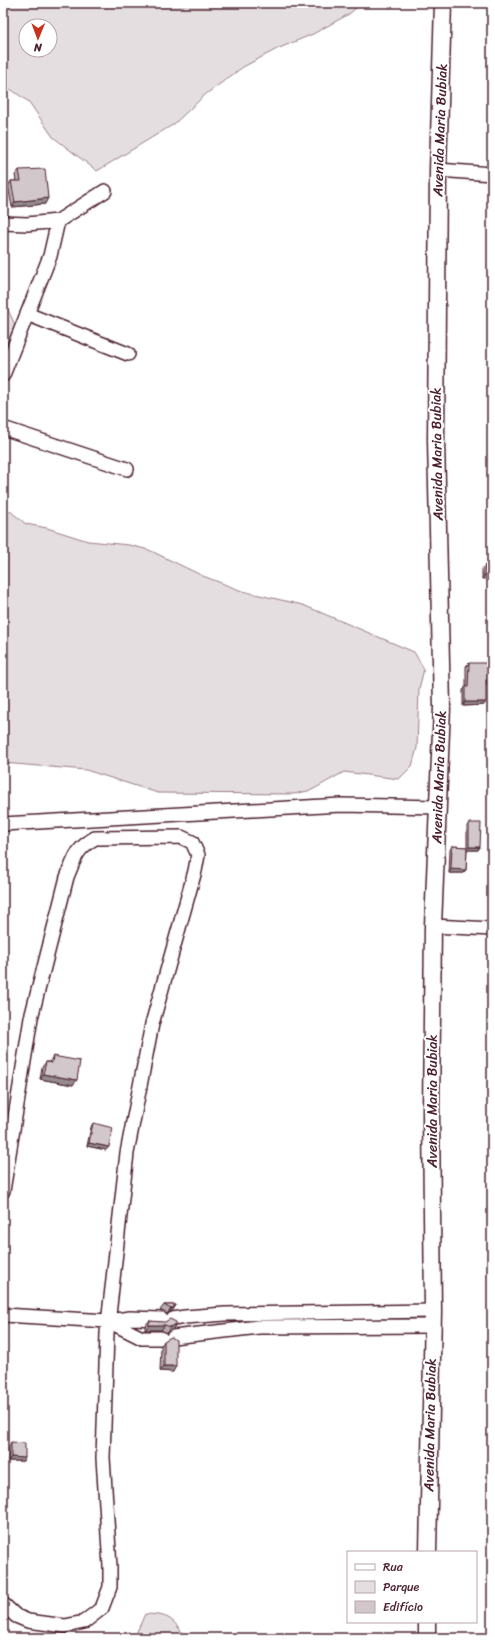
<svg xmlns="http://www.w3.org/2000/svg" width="495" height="1641" viewBox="0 0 495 1641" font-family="Sriracha,sans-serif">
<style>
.green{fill:#e5dee0;stroke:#987e86;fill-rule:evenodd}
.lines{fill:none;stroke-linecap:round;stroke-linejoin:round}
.minor-casing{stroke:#4a1f2b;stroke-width:16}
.tertiary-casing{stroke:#4a1f2b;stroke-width:19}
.minor{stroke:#fff;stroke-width:13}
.tertiary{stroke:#fff;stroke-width:16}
.wall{fill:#b5abaf;stroke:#4a1f2b}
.shaded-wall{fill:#938b8e;stroke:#4a1f2b}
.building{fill:#d2c7cb;stroke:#4a1f2b}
.labels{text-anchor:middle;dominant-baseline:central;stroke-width:4;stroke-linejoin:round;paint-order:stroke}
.street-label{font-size:14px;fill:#4a1f2b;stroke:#fff}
</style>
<rect width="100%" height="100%" fill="#fff"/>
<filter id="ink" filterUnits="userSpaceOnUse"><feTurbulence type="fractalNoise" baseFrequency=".025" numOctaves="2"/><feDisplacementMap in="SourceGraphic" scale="8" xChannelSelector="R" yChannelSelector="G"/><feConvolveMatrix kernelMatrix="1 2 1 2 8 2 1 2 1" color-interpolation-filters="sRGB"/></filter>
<g filter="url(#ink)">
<path class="green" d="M3 3H362L349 14 313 34 277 49 243 67 206 94 174 124 97 171 53 137 29 102 3 84ZM26 26H50V50H26Z
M3 299 15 325 3 353Z
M3 509 10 511 26 524 47 528 88 541 129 545 149 550 203 576 242 591 303 605 414 652 424 669 419 689 417 748 412 766 399 779 344 772 312 790 294 794 158 793 86 770 3 763Z
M145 1614C168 1615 173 1617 185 1638H134Z"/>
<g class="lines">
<defs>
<path id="minor" d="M438 170 492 174
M3 223 27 224 58 221 105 191
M27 314 128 354
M3 375 50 256 58 221
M3 428 127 469
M3 824 341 805 438 807
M433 926 492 929
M3 1191 31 1018 67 877C75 858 76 849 95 838L181 837 192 842 198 855 195 871 152 1024 127 1153 107 1333 103 1458 110 1566V1587L102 1608 84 1622 65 1626 28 1621 16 1616 3 1604
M3 1315 108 1321 130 1318 161 1319
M173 1319 185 1317 225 1314 433 1311
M108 1321 142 1338H161
M173 1337 259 1327 432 1326"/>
<path id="tertiary" d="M428 1552 433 1311 431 1112 433 926 442 707 436 440 438 170 443 3
M427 1638V1622"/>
</defs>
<use href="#minor" class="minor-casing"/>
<use href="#tertiary" class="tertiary-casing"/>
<use href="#minor" class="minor"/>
<use href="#tertiary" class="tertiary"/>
</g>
<path class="wall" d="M19 170 45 204 12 207 8 186 11 181H16L15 175Z
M485 565 492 566 482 579V569Z
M469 663 486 683 484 705 463 706V690L466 687V666Z
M469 823 480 847 478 850H467L466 870 463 873H449L450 850 452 846 467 847V826Z
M53 1056 73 1085 40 1079 42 1067 46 1062H49L50 1061Z
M93 1123 106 1150 87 1146 91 1127Z
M164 1305H176L173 1310 167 1314 160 1310Z
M149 1321 176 1324 173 1329 167 1333 161 1330H145V1326Z
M164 1341 173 1372 160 1371 161 1346Z
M11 1442 25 1458 23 1461H8L9 1446Z"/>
<path class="shaded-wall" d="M48 198 45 204 12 207 15 202Z
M484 575 492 576V579H482Z
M486 680H492V683H483Z
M465 702H486L484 705 463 706Z
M469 847H480L478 850H466Z
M451 869 466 870 463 873H449Z
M43 1074 77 1080 73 1085 40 1079Z
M89 1143 109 1147 106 1150 87 1146Z
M176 1305 173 1310 167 1314 171 1309Z
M176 1324 173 1329 167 1333 170 1327Z
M149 1325H165L161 1330H145Z
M164 1366H176L173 1372 160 1371Z
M11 1457 25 1458 23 1461H8Z"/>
<path class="building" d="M45 169 48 198 15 202 11 181H21L19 170Z
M485 565 492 566V576L484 575Z
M469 663H492V680H486V702H465V687H468Z
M469 823H481L480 847H469Z
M452 846 467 847 466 870 451 869Z
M53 1056 80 1061 77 1080 43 1074 46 1062 52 1063Z
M93 1123 113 1128 109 1147 89 1143Z
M164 1305H176L171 1309Z
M170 1319 176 1322V1324L170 1327 165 1325H149V1321L165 1322Z
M171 1337 176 1340V1366H164V1341Z
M11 1442 25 1443V1458L11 1457Z"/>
</g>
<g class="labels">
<g class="street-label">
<text transform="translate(440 130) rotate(-88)">Avenida Maria Bubiak</text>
<text transform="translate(437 454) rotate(-91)">Avenida Maria Bubiak</text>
<text transform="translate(439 777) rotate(-88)">Avenida Maria Bubiak</text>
<text transform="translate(432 1101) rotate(-90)">Avenida Maria Bubiak</text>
<text transform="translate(430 1425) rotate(-89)">Avenida Maria Bubiak</text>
</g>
</g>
<rect width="495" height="1641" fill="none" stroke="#fff" stroke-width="16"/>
<rect x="8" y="8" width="479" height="1625" fill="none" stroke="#4a1f2b" stroke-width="1.5" filter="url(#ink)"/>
<rect x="347" y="1551" width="130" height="72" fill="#ffffff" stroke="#b7a5aa"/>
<rect x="355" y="1564" width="20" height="6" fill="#ffffff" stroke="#b7a5aa"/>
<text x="383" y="1571" font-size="12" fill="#4a1f2b">Rua</text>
<rect x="355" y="1581" width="20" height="12" fill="#e5dee0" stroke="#b7a5aa"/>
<text x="383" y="1591" font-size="12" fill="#4a1f2b">Parque</text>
<rect x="355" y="1601" width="20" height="12" fill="#d2c7cb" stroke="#b7a5aa"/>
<text x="383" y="1611" font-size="12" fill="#4a1f2b">Edifício</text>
<g transform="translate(38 38) rotate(181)"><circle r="19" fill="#ffffff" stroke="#b7a5aa"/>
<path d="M0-3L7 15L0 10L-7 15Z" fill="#c8321e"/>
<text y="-6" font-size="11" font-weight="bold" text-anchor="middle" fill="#4a1f2b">N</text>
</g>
</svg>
